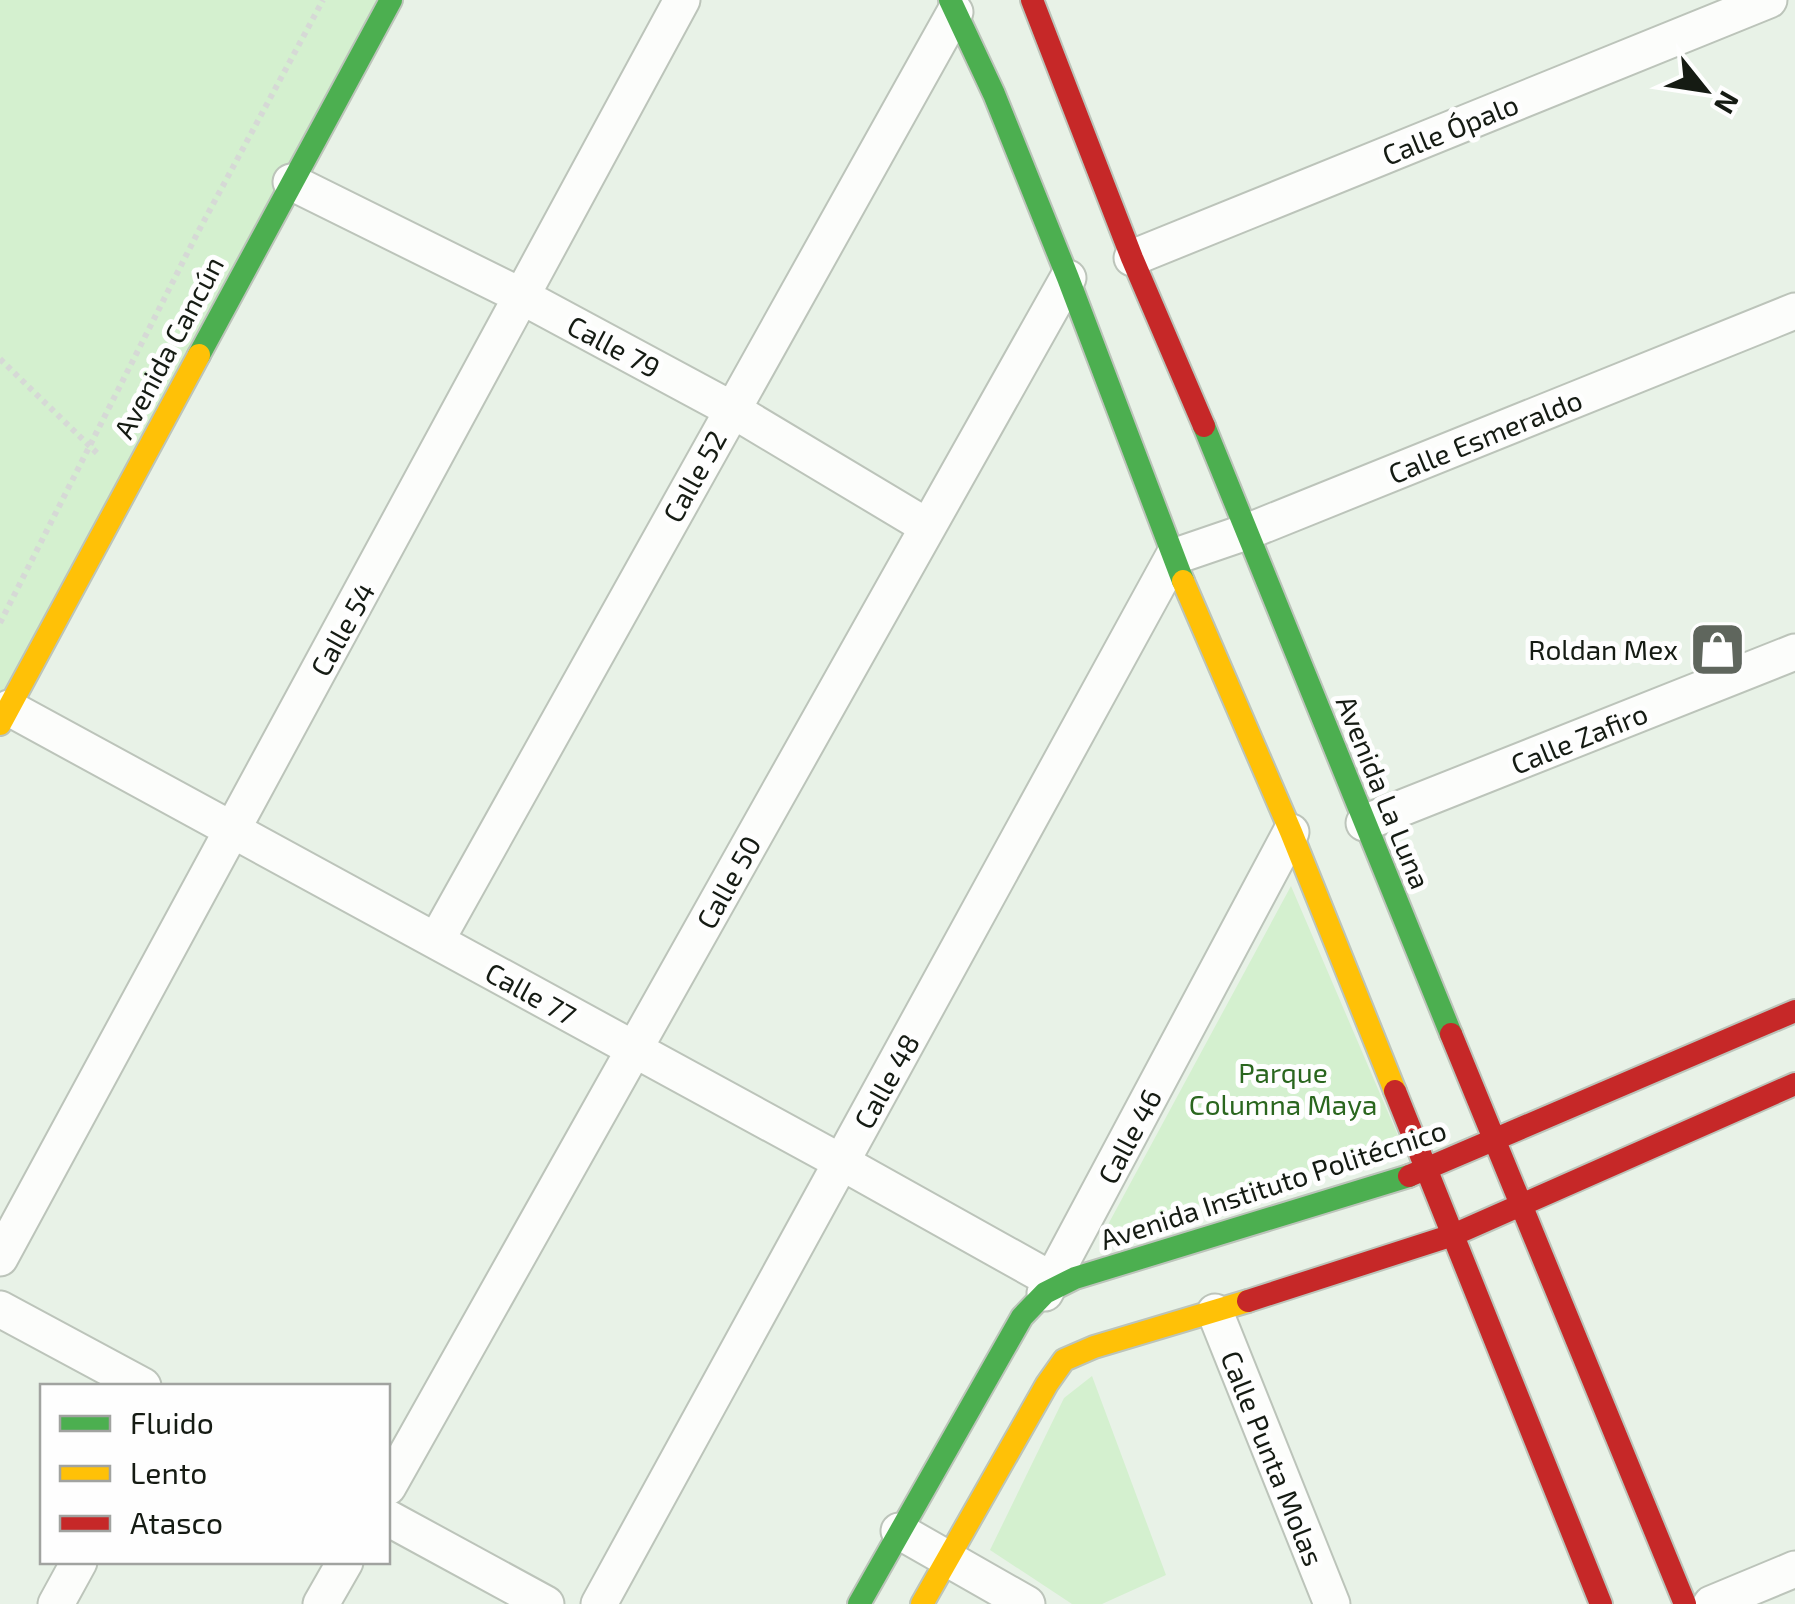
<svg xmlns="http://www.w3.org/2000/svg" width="1795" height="1604" viewBox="0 0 1795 1604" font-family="'Exo 2',sans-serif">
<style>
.green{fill:#d4f0cf}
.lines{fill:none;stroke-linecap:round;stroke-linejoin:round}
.street-casing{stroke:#bcc4ba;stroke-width:39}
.fast-casing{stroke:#bcc4ba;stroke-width:26}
.slow-casing{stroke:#bcc4ba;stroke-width:26}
.jam-casing{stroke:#bcc4ba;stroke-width:26}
.path{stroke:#d6d9d6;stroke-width:6;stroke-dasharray:5 5;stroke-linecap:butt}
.street{stroke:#fcfdfb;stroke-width:35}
.fast{stroke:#4caf50;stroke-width:22}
.slow{stroke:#ffc107;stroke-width:22}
.jam{stroke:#c62828;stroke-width:22}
.labels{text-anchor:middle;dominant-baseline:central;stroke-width:10;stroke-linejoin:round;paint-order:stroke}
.street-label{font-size:28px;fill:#151b13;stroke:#fefefe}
.poi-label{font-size:28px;fill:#151b13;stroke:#fefefe;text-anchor:end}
.park-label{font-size:28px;fill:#2a661e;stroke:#fefefe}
</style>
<rect width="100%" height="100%" fill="#e8f2e7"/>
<path class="green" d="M0 0H392L0 720Z
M1291 886 1402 1145 1104 1232Z
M1092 1376 1166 1575 1102 1604H1072L990 1550 1064 1398Z"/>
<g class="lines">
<defs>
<path id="street" d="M291 182 523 297 731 409 928 527
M1132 258 1769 0
M9 708 841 1162 1052 1280
M1364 823 1795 652
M436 941 955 12
M0 1258 682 0
M1045 1293 1291 832
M0 1309 143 1386
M1215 1312 1332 1604
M388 1487 1068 278
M388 1518 546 1604
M899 1531 1027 1604
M56 1604 79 1562
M321 1604 345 1562
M599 1604 1173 557 1249 531 1795 311
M1711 1604 1795 1569"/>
<path id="fast" d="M950 0 994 94 1068 278 1183 581
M199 355 391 0
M1204 426 1451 1034
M859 1604 1022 1317 1045 1293 1075 1278 1409 1176"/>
<path id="slow" d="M1183 581 1291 832 1395 1091
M0 724 199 355
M922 1604 1047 1384 1064 1360 1094 1347 1248 1301"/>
<path id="jam" d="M1032 0 1132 258 1204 426
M1451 1034 1685 1604
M1395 1091 1601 1604
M1409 1176 1795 1011
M1248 1301 1453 1235 1795 1084"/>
</defs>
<use href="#street" class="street-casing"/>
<use href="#fast" class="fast-casing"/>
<use href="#slow" class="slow-casing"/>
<use href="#jam" class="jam-casing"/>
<path class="path" d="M0 359 100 456
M0 623 198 232 323 0"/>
<use href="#street" class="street"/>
<use href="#fast" class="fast"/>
<use href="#slow" class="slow"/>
<use href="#jam" class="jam"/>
</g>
<defs>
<symbol id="shop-square" viewBox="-11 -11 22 22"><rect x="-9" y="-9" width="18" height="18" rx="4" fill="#5f665d" stroke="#fefefe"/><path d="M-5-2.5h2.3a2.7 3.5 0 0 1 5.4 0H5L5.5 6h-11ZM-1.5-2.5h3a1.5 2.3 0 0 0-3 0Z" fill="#fff"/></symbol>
</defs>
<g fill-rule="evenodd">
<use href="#shop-square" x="1686" y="618" width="63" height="63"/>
</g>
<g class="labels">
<g class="street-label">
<text transform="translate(1450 129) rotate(-22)">Calle Ópalo</text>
<text transform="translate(614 346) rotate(28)">Calle 79</text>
<text transform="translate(168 347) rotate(-62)">Avenida Cancún</text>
<text transform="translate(1485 436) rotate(-22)">Calle Esmeraldo</text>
<text transform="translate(694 476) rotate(-61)">Calle 52</text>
<text transform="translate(342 629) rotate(-61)">Calle 54</text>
<text transform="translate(1579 738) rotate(-22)">Calle Zafiro</text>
<text transform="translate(1384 792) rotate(68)">Avenida La Luna</text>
<text transform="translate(728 882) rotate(-61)">Calle 50</text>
<text transform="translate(531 993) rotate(29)">Calle 77</text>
<text transform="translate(886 1081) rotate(-61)">Calle 48</text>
<text transform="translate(1129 1136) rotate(-62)">Calle 46</text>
<text transform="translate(1273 1184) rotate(-18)">Avenida Instituto Politécnico</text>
<text transform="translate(1273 1458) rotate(68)">Calle Punta Molas</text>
</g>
<g class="poi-label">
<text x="1678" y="649">Roldan Mex</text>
</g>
<g class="park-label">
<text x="1283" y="1072">Parque<tspan x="1283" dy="32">Columna Maya</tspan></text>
</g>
</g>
<rect x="40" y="1384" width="350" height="180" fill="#fefefe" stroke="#a1a3a0" stroke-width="2.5"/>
<rect x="60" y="1416" width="50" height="15" fill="#4caf50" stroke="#a1a3a0" stroke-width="2.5"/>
<text x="130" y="1434" font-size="30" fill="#151b13">Fluido</text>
<rect x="60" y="1466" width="50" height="15" fill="#ffc107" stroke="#a1a3a0" stroke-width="2.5"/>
<text x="130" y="1484" font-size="30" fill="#151b13">Lento</text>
<rect x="60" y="1516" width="50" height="15" fill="#c62828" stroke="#a1a3a0" stroke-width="2.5"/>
<text x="130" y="1534" font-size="30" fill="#151b13">Atasco</text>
<g transform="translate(1705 90) rotate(120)" stroke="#fefefe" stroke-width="8" paint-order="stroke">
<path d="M0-8L18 38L0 25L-18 38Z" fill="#151b13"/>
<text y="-15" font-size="28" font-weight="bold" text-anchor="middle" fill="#151b13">N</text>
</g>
</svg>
